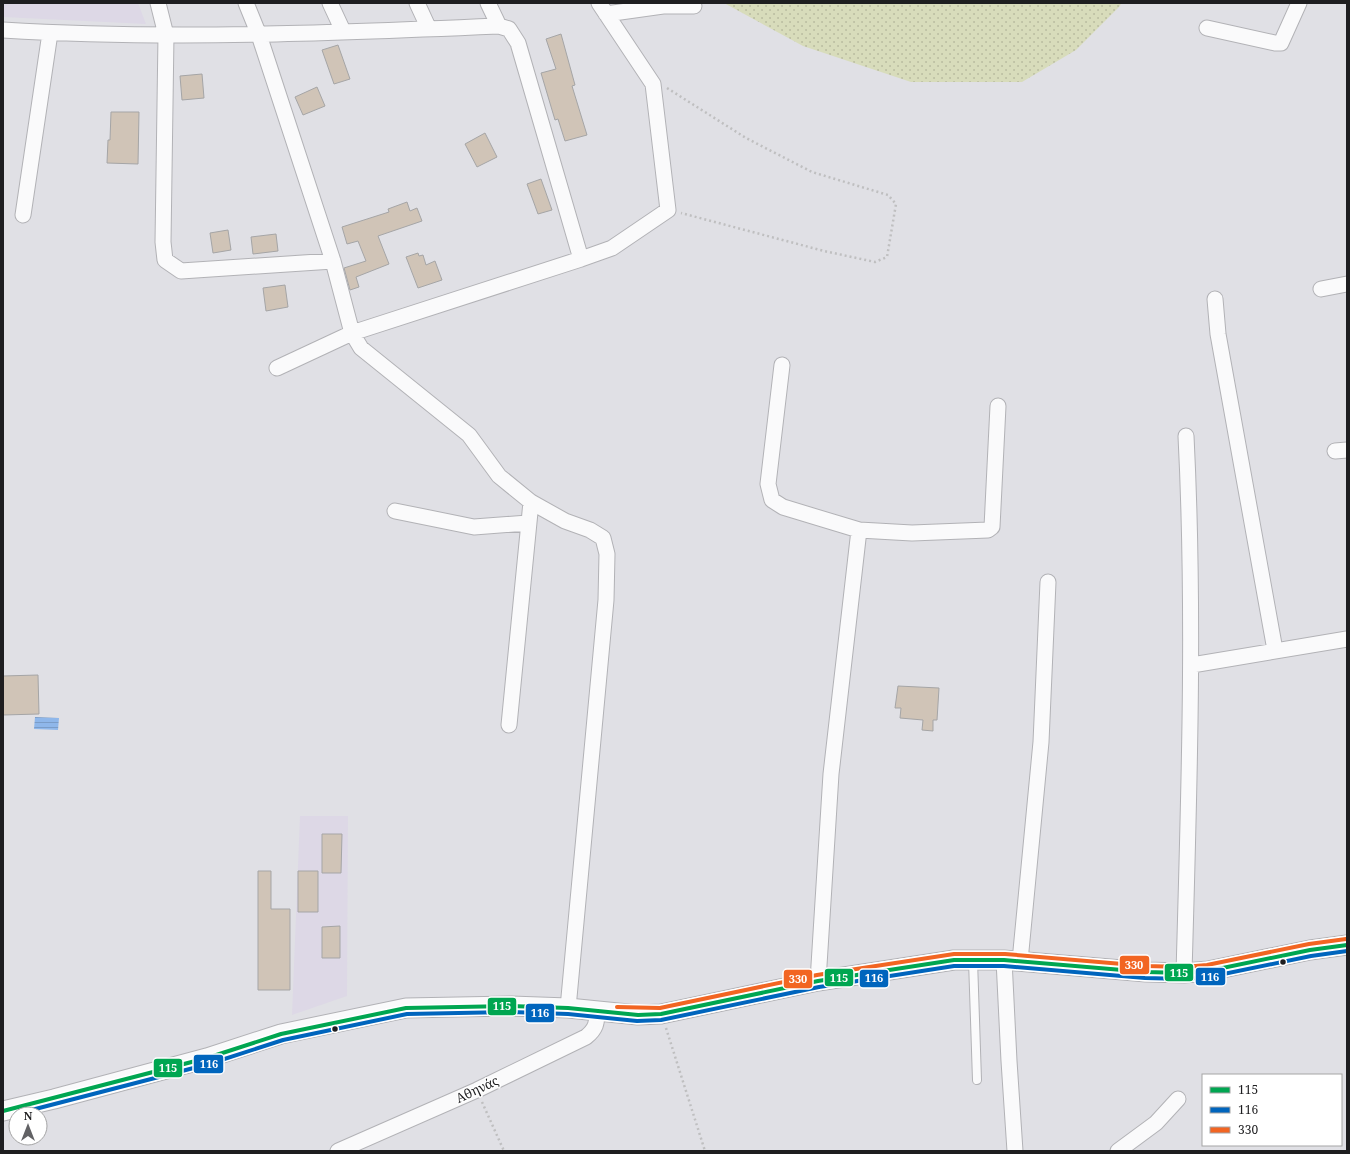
<svg xmlns="http://www.w3.org/2000/svg" width="1350" height="1154" viewBox="0 0 1350 1154" font-family="'Noto Serif',serif">
<style>
.commercial{fill:#ddd8e6}
.grass{fill:url(#grass-dots)}
.water{fill:url(#water-rules)}
.building{fill:#d0c4b7;stroke:#a5a5a6}
.lines{fill:none;stroke-linecap:round;stroke-linejoin:round}
.service-casing{stroke:#b2b2b6;stroke-width:10}
.minor-casing{stroke:#b2b2b6;stroke-width:17}
.tertiary-casing{stroke:#b2b2b6;stroke-width:21}
.path{stroke:#bfbfc0;stroke-width:2.5;stroke-dasharray:2 3;stroke-linecap:butt}
.service{stroke:#fafafb;stroke-width:8}
.minor{stroke:#fafafb;stroke-width:15}
.tertiary{stroke:#fafafb;stroke-width:19}
.bus-1-casing{stroke:#fff;stroke-width:7}
.bus-2-casing{stroke:#fff;stroke-width:7}
.bus-3-casing{stroke:#fff;stroke-width:7}
.bus-1{stroke:#00a651;stroke-width:4}
.bus-2{stroke:#0065bd;stroke-width:4}
.bus-3{stroke:#f26522;stroke-width:4}
.bus-dot{fill:#1e1e20;stroke:#fff;stroke-width:1.5}
.labels{text-anchor:middle;dominant-baseline:central;stroke-width:3;stroke-linejoin:round;paint-order:stroke}
.street-label{font-size:13px;fill:#1e1e20;stroke:#fff}
.line-badge{stroke:#fff;stroke-width:1.5}
.badge-label{font-size:11px;text-anchor:middle;font-weight:bold;fill:#fff}
</style>
<defs>
<pattern id="grass-dots" width="8" height="8" patternUnits="userSpaceOnUse"><rect width="8" height="8" fill="#d8dcbb"/><path d="M2 2h.1M6 6h.1" fill="none" stroke="#b9bca0" stroke-width="1.8" stroke-linecap="round"/></pattern>
<pattern id="water-rules" width="6" height="5" patternUnits="userSpaceOnUse"><rect width="6" height="5" fill="#8fb7ea"/><path d="M0 2.5h6" fill="none" stroke="#7b9dc8"/></pattern>
</defs>
<rect width="100%" height="100%" fill="#e0e0e5"/>
<path class="commercial" d="M3 3H138L146 24 3 17Z
M300 816H348L347 996 292 1015Z"/>
<path class="grass" d="M724 3H1121L1120 6 1076 50 1022 82H911L803 46Z"/>
<path class="water" d="M35 717 59 718 58 730 34 729Z"/>
<path class="building" d="M561 34 575 85 572 86 587 135 565 141 558 119 555 120 541 73 556 69 546 39Z
M338 45 350 79 334 84 322 50Z
M202 74 204 98 182 100 180 76Z
M317 87 325 106 303 115 295 97Z
M111 112H139L138 164 107 163 108 140H110Z
M485 133 497 157 477 167 465 144Z
M541 179 552 210 538 214 527 184Z
M407 202 410 211 417 208 422 221 378 236 389 264 356 277 359 287 350 290 344 268 366 261 358 241 347 244 342 227 389 212 388 209Z
M228 230 231 250 213 253 210 233Z
M276 234 278 251 253 254 251 237Z
M418 253 419 256 423 255 426 265 435 261 442 280 418 288 406 257Z
M285 285 288 307 266 311 263 288Z
M38 675 39 714 3 715V676Z
M898 686 939 688 937 720H933V731L922 730 923 720 900 718 901 708H895Z
M322 834H342L341 873H322Z
M258 871H271V909H290V990H258Z
M298 871H318V912H298Z
M340 926V958H322V927Z"/>
<g class="lines">
<defs>
<path id="service" d="M973 960 977 1080"/>
<path id="minor" d="M158 3 166 35 163 242 165 260 181 271 333 261
M246 3 259 35 333 261 352 333 361 348 469 435 499 476 531 502 565 521 590 530 603 538 607 554 606 600 568 1008
M330 3 343 31
M417 3 429 29
M488 3 499 26
M606 14 663 6H694
M1207 28 1275 43H1281L1299 3
M3 30C168 40 334 33 499 26L509 29 518 43 581 259
M23 215 50 33
M1321 289 1347 284
M1215 299 1218 334 1275 650
M782 365 768 484 772 500 783 507 859 530 912 533 988 530 992 527 998 406
M277 368 352 333 581 259 612 248 668 210 653 84 599 3
M1335 451 1347 450
M395 511 474 527 528 523
M1192 665 1347 639
M509 725 531 502
M1004 960 1009 1061 1015 1151
M1020 961 1041 742 1048 582
M1184 973C1189 794 1195 615 1186 436
M818 981 831 774 859 530
M338 1151 477 1090 586 1037C596 1029 597 1023 597 1011
M1118 1151 1156 1123 1178 1099"/>
<path id="tertiary" d="M3 1111 54 1099 207 1058 281 1034 406 1008 511 1006 568 1008 638 1015 661 1014 818 981 954 960H1004L1146 972 1184 973 1208 971 1310 950 1347 945"/>
</defs>
<use href="#service" class="service-casing"/>
<use href="#minor" class="minor-casing"/>
<use href="#tertiary" class="tertiary-casing"/>
<path class="path" d="M667 88 746 138 812 172 888 195 896 204 887 257 875 262 824 251 681 213
M666 1028 705 1151
M482 1102 504 1151"/>
<use href="#service" class="service"/>
<use href="#minor" class="minor"/>
<use href="#tertiary" class="tertiary"/>
<defs>
<path id="bus-1" d="M3 1111 207 1058 281 1034 406 1008 511 1006 568 1008 638 1015 661 1014 818 981 954 960H1004L1146 972 1184 973 1208 971 1310 950 1347 945"/>
<path id="bus-2" d="M16 1114 209 1064 283 1040 407 1014 511 1012 568 1014 637 1021 661 1020 819 987 954 966H1004L1145 978 1184 979 1209 977 1311 956 1347 951"/>
<path id="bus-3" d="M617 1007 660 1008 817 975 954 954H1005L1146 966 1184 967 1207 965 1309 944 1346 939"/>
</defs>
<use href="#bus-1" class="bus-1-casing"/>
<use href="#bus-2" class="bus-2-casing"/>
<use href="#bus-3" class="bus-3-casing"/>
<use href="#bus-1" class="bus-1"/>
<use href="#bus-2" class="bus-2"/>
<use href="#bus-3" class="bus-3"/>
</g>
<g class="bus-dot">
<circle cx="1283" cy="962" r="3.5"/>
<circle cx="335" cy="1029" r="3.5"/>
</g>
<g class="labels">
<g class="street-label">
<text transform="translate(477 1089) rotate(-25)">Αθηνάς</text>
</g>
</g>
<g class="line-badge">
<rect x="1119" y="955" width="31" height="20" rx="4" fill="#f26522"/>
<rect x="1164" y="963" width="30" height="19" rx="4" fill="#00a651"/>
<rect x="1195" y="967" width="31" height="19" rx="4" fill="#0065bd"/>
<rect x="824" y="968" width="30" height="19" rx="4" fill="#00a651"/>
<rect x="859" y="969" width="30" height="19" rx="4" fill="#0065bd"/>
<rect x="783" y="969" width="30" height="20" rx="4" fill="#f26522"/>
<rect x="487" y="997" width="30" height="19" rx="4" fill="#00a651"/>
<rect x="525" y="1003" width="30" height="20" rx="4" fill="#0065bd"/>
<rect x="193" y="1054" width="31" height="20" rx="4" fill="#0065bd"/>
<rect x="153" y="1058" width="30" height="20" rx="4" fill="#00a651"/>
</g>
<g class="badge-label">
<text x="1134" y="969">330</text>
<text x="1179" y="977">115</text>
<text x="1210" y="981">116</text>
<text x="839" y="982">115</text>
<text x="874" y="982">116</text>
<text x="798" y="983">330</text>
<text x="502" y="1010">115</text>
<text x="540" y="1017">116</text>
<text x="209" y="1068">116</text>
<text x="168" y="1072">115</text>
</g>
<rect width="1350" height="1154" fill="none" stroke="#1e1e20" stroke-width="8"/>
<rect x="1202" y="1074" width="140" height="72" fill="#ffffff" stroke="#a5a5a6"/>
<rect x="1210" y="1087" width="20" height="6" fill="#00a651" stroke="#a5a5a6"/>
<text x="1238" y="1094" font-size="12" fill="#1e1e20">115</text>
<rect x="1210" y="1107" width="20" height="6" fill="#0065bd" stroke="#a5a5a6"/>
<text x="1238" y="1114" font-size="12" fill="#1e1e20">116</text>
<rect x="1210" y="1127" width="20" height="6" fill="#f26522" stroke="#a5a5a6"/>
<text x="1238" y="1134" font-size="12" fill="#1e1e20">330</text>
<g transform="translate(28 1126)"><circle r="19" fill="#ffffff" stroke="#a5a5a6"/>
<path d="M0-3L7 15L0 10L-7 15Z" fill="#626265"/>
<text y="-6" font-size="11" font-weight="bold" text-anchor="middle" fill="#1e1e20">N</text>
</g>
</svg>
